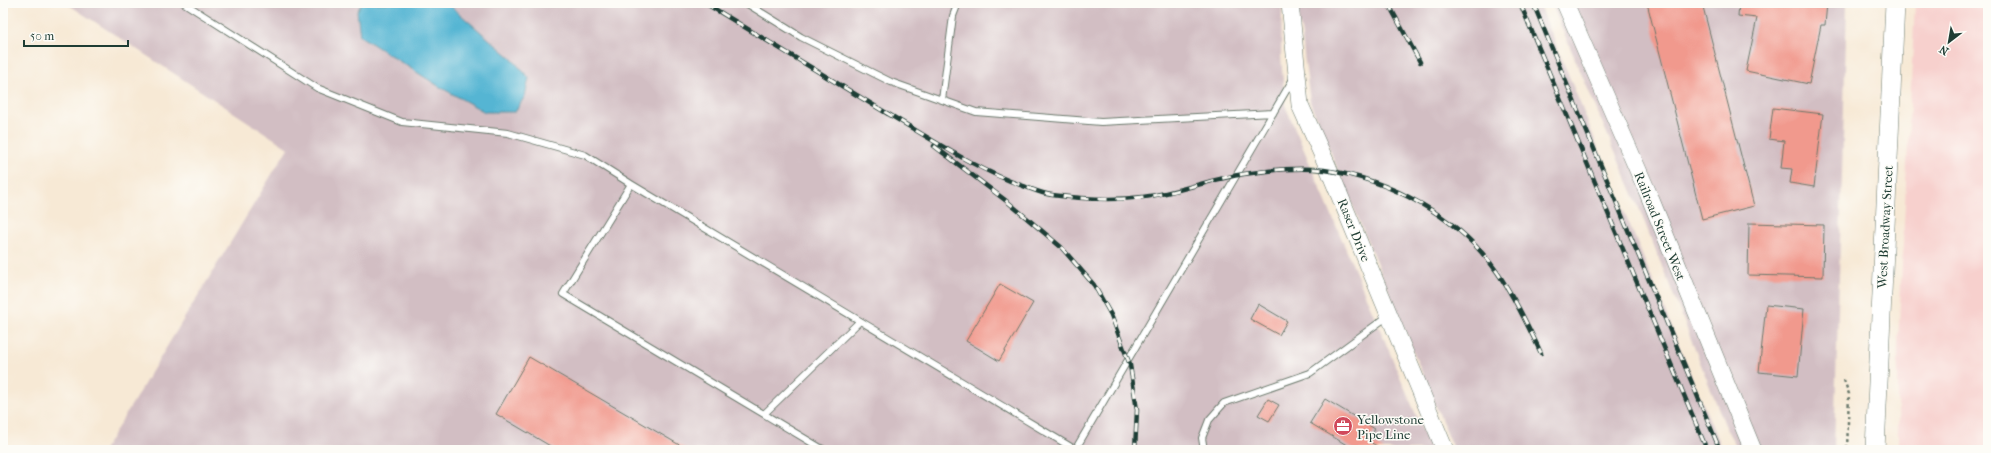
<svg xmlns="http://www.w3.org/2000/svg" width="1991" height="453" viewBox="0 0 1991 453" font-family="'IM FELL French Canon',serif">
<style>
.built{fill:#f7d0cd}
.industrial{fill:#d2bec3}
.water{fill:#54b5d3;stroke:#3a7984}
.building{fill:#f1998d}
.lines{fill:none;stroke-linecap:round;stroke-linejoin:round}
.lane-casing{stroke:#6b796c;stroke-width:8}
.secondary-casing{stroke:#6b796c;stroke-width:18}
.primary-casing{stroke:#6b796c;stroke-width:20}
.path{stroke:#6b796c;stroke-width:2.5;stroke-dasharray:3 3;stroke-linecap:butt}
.lane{stroke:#fff;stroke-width:6}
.secondary{stroke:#fff;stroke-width:17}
.primary{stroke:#fff;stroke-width:19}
.rail-casing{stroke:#1f3d34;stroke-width:4.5}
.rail{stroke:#fdfcf7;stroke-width:3;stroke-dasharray:9;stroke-linecap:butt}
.labels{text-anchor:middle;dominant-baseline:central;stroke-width:3;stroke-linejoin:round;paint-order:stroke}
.street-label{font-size:13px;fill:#1f3d34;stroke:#fdfcf7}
.poi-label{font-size:13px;fill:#1f3d34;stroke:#fdfcf7;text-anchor:start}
</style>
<rect width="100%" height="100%" fill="#fdfcf7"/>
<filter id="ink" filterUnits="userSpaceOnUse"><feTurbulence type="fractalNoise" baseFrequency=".025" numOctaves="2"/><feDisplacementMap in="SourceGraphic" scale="8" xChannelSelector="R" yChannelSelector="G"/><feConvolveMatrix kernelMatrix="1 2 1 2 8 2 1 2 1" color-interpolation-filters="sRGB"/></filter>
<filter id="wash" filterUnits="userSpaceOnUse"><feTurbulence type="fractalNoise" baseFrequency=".012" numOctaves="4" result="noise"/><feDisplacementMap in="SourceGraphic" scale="16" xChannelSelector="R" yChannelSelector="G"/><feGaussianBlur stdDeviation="0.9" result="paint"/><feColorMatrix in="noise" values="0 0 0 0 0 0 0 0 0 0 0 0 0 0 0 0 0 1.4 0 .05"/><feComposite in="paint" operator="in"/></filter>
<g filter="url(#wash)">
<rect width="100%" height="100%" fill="#f7e9d5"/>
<path class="built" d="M1915 3H1988V450H1898V344Z"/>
<path class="industrial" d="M66 3H1282L1281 56 1285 105 1431 450H104L288 148Z
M1294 3H1539L1722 450H1454L1310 102 1301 30Z
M1551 3H1847L1834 450H1738L1727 430 1639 208Z"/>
<path class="water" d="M362 3H447L511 58 529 78 525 96 515 112H485L440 87 360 36 357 11Z"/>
<g id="blocks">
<path class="building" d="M1647 3H1702L1754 206 1702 219Z
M1739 3H1827L1825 25H1821L1809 84 1746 71 1757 18 1738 16Z
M1773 108 1823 114 1814 187 1790 183 1792 169 1781 168 1784 141 1769 139Z
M1749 223 1824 225 1823 277 1748 275Z
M1000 284 1033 303 999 361 966 341Z
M1258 304 1287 321 1279 335 1250 319Z
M1766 305 1804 309 1798 376 1759 372Z
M529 357 688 450H557L496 414Z
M1268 399 1279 405 1269 421 1258 415Z
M1325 399 1375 429 1368 441 1384 450H1355L1310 423Z"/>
</g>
</g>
<g filter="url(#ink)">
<use href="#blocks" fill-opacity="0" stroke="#6b796c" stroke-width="1"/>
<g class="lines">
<defs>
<path id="lane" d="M184 3 317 88 402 122 508 133 585 155 631 184
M746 3 801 37 891 82 976 112 1101 122 1273 113
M942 100 953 16 958 3
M764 414 860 321
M824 450 563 294 631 184 1076 450
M1075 450 1293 79
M1204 450 1202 438 1209 420 1224 403 1310 373 1388 316"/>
<path id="secondary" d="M1290 3 1300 105 1327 165 1445 450
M1565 3 1648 193 1753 450"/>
<path id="primary" d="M1875 450 1895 3"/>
</defs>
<use href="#lane" class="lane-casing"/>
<use href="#secondary" class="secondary-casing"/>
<use href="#primary" class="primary-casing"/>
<path class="path" d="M1844 380 1849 394 1847 450"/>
<use href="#lane" class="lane"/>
<use href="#secondary" class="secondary"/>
<use href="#primary" class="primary"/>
<defs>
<path id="rail" d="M705 3 888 114
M1388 3 1420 62
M1520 3 1707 450
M1533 3 1720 450
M885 112C930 138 976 170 1026 187 1034 190 1043 194 1052 195 1082 199 1113 201 1143 197 1178 193 1210 179 1244 174 1269 170 1298 167 1324 170 1390 179 1459 217 1497 272 1515 298 1528 326 1541 353
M934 146 1009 203 1061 247 1094 285 1111 315 1130 365 1137 410 1135 450"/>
</defs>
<use href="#rail" class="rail-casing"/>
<use href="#rail" class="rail"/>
</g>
</g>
<defs>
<symbol id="office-disc" viewBox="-11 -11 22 22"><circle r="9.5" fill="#d1495b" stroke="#fdfcf7"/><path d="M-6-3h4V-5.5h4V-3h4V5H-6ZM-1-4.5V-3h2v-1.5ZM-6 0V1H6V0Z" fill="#fff"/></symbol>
</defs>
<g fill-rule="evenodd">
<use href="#office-disc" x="1332" y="415" width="22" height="22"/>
</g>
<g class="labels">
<g class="street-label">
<text transform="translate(1660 226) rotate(68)">Railroad Street West</text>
<text transform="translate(1885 227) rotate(-87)">West Broadway Street</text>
<text transform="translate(1354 230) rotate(68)">Raser Drive</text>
</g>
<g class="poi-label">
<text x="1357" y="419">Yellowstone<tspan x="1357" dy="15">Pipe Line</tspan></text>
</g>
</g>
<rect width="1991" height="453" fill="none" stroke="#fdfcf7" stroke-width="16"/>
<g transform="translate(1949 42) rotate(211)" stroke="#fdfcf7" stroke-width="3" paint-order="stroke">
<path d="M0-3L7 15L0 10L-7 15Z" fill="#1f3d34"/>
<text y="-6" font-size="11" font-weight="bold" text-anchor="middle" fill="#1f3d34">N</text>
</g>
<path d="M24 40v6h104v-6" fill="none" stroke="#1f3d34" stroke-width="2"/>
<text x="30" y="40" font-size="12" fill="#1f3d34" stroke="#fdfcf7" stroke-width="3" paint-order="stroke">50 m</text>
</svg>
